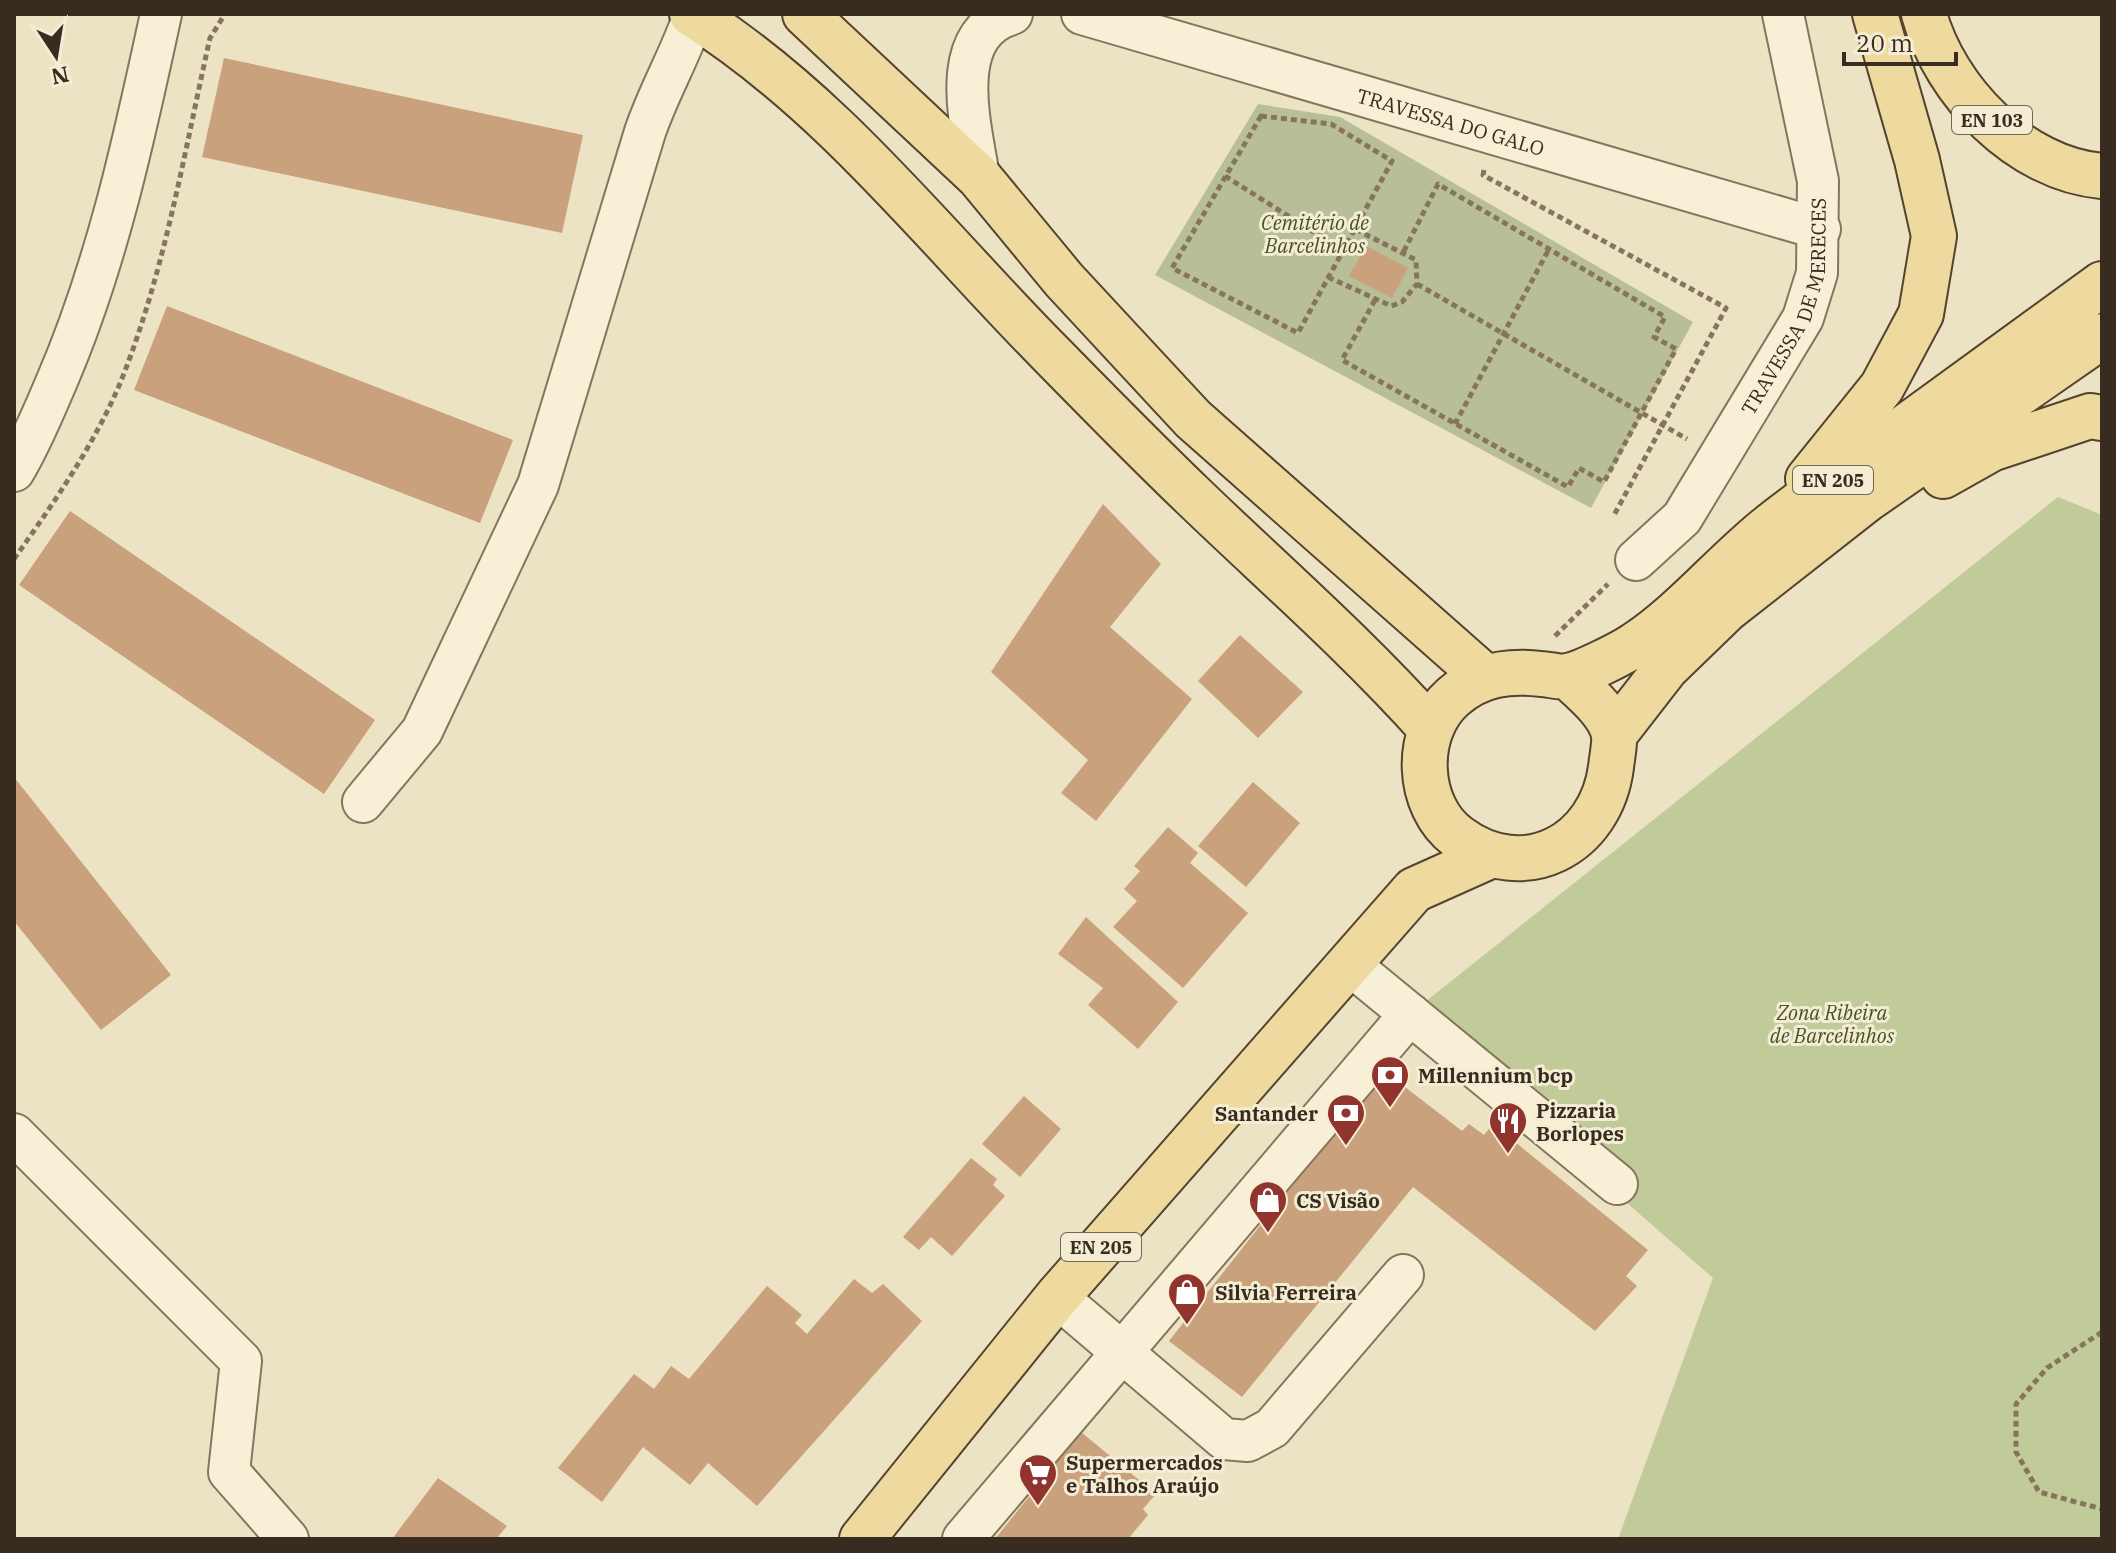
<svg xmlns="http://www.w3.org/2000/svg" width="2116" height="1553" viewBox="0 0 2116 1553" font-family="'IBM Plex Serif',serif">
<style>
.green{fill:#c1ca99}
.cemetery{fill:#b8bf98}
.building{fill:#c9a17c}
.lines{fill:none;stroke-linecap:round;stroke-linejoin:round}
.minor-casing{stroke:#86755c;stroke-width:44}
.major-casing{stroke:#544330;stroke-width:48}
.path{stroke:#86755c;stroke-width:5;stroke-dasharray:6 4;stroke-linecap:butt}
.minor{stroke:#f7f0d7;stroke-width:40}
.major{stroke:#eeda9e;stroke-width:44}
.labels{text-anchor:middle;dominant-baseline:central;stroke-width:6;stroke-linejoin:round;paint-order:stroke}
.shield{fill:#f4edd4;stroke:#706655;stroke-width:2}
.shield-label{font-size:18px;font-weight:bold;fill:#372c1f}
.street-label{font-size:20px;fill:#372c1f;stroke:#f4edd4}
.park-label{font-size:20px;font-style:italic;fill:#445226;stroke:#f4edd4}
.poi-label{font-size:20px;font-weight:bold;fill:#372c1f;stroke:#f4edd4;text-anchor:start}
</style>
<rect width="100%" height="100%" fill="#ece3c4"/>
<path class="green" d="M2058 497 2102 515V1539H1618L1713 1278 1410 1014Z"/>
<path class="cemetery" d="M1258 104 1340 117 1693 322 1591 508 1155 275Z"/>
<path class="building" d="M224 58 583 135 562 233 202 157Z
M1366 246 1408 268 1392 298 1349 276Z
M167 306 513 440 480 523 134 390Z
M1103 504 1161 564 1110 627 1192 699 1096 821 1061 793 1088 760 991 672Z
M70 511 375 720 324 794 19 585Z
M1240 635 1303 692 1258 738 1198 681Z
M14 777 171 975 101 1030 14 921Z
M1253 782 1300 823 1246 887 1198 846Z
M1168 827 1198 853 1190 863 1248 913 1183 988 1113 927 1137 901 1124 889 1140 871 1134 866Z
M1086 917 1178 1002 1138 1049 1088 1005 1103 988 1058 954Z
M1383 1070 1462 1131 1469 1124 1484 1135 1493 1124 1648 1250 1626 1276 1637 1286 1595 1331 1413 1187 1242 1397 1169 1341Z
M1024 1096 1061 1129 1020 1177 982 1144Z
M971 1158 997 1179 993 1185 1005 1196 952 1256 931 1237 919 1250 903 1237Z
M854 1279 872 1293 883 1284 922 1321 757 1506 708 1463 690 1485 643 1447 602 1502 558 1468 634 1374 654 1389 671 1366 689 1379 767 1286 802 1315 795 1323 807 1334Z
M1081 1432 1156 1494 1143 1509 1148 1515 1128 1539H995Z
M438 1478 507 1526 496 1539H392Z"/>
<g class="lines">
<defs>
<g id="minor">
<path id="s1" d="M1082 14 1820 229"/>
<path d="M979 177C972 129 944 34 1012 14"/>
<path d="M14 471C31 443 43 413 56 383 107 265 134 139 161 14"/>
<path id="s2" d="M1636 560 1682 518 1803 318 1817 273 1818 181 1783 14"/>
<path d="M363 802 422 731 538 485 645 132C659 91 680 56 694 15"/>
<path d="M1349 964 1617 1184"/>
<path d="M14 1134 241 1361 229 1472 288 1539"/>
<path d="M1057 1297 1224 1439 1248 1441 1272 1428 1403 1275"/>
<path d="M963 1539 1410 1014"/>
</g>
<path id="major" d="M692 14C833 103 935 237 1051 354 1098 402 1145 450 1193 496 1273 573 1357 646 1431 729
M805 14 979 177 1064 280 1193 419 1485 677
M1924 14C1945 91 2020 169 2102 176
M1943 476 1991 449 2090 416 2102 418
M1808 479 1882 387 1921 314 1934 236 1917 160 1875 14
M1567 676C1583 691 1610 712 1614 735 1615 744 1612 757 1611 767 1601 845 1524 886 1458 837 1416 806 1413 732 1453 697 1479 674 1509 670 1541 674 1549 674 1559 678 1567 676 1581 674 1623 653 1636 644 1682 614 1725 562 1769 527 1805 498 1844 472 1882 444 1955 391 2029 337 2102 284
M1614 735 1666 668 1727 609 1866 500 2102 336
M862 1539 1057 1297 1414 890 1490 856"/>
</defs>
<use href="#minor" class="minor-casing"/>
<use href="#major" class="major-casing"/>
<path class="path" d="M1261 116 1331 124 1392 161 1298 333 1172 268Z
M1484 170 1483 175 1726 308 1613 517
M1225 176 1342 250
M1328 277 1391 306 1402 302 1417 284 1416 260 1355 229
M1417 284 1687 439
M1375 300 1342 360 1568 487 1579 468 1604 482 1676 349 1654 337 1665 317 1438 184 1404 251
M1455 424 1549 249
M14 559C53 504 95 444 121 381 165 271 184 153 210 38L225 14
M1555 636 1608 584
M2102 1332 2047 1368 2016 1404V1452L2039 1492 2102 1509"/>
<use href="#minor" class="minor"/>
<use href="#major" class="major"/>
</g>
<defs>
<symbol id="bank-pin" viewBox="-11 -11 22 30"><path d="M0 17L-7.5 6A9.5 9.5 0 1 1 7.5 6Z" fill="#92342e" stroke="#f4edd4"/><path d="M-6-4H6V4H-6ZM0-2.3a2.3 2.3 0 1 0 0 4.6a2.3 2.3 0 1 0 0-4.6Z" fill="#fff"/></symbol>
<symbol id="restaurant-pin" viewBox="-11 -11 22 30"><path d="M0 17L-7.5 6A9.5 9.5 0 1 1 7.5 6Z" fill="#92342e" stroke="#f4edd4"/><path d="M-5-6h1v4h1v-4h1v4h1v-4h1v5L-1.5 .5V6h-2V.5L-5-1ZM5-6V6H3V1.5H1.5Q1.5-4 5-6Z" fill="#fff"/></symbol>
<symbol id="shop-pin" viewBox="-11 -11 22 30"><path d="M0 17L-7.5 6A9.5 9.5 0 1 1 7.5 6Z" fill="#92342e" stroke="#f4edd4"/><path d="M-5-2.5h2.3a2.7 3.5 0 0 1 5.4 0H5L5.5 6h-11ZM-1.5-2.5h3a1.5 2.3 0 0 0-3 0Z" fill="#fff"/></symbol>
<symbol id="supermarket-pin" viewBox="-11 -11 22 30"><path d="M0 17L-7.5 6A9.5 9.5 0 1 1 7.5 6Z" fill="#92342e" stroke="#f4edd4"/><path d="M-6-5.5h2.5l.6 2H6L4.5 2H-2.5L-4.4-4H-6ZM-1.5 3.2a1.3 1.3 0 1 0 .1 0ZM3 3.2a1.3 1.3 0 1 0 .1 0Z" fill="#fff"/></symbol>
</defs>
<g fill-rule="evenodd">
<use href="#bank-pin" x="1368" y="1053" width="44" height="60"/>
<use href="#bank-pin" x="1324" y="1091" width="44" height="60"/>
<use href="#restaurant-pin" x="1486" y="1099" width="44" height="60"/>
<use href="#shop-pin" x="1246" y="1178" width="44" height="60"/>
<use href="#shop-pin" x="1165" y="1270" width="44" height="60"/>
<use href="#supermarket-pin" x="1016" y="1451" width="44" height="60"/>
</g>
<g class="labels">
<g class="shield">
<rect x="1952" y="106" width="80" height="28" rx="6"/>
<rect x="1793" y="466" width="80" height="28" rx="6"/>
<rect x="1061" y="1233" width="80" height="28" rx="6"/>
</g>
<g class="shield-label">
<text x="1992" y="120">EN 103</text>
<text x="1833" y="480">EN 205</text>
<text x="1101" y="1247">EN 205</text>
</g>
<g class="street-label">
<text stroke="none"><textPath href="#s1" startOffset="384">TRAVESSA DO GALO</textPath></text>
<text stroke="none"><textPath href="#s2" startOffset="302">TRAVESSA DE MERECES</textPath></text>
</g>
<g class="park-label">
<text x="1315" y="222">Cemitério de<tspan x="1315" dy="23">Barcelinhos</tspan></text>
<text x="1832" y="1012">Zona Ribeira<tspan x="1832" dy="23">de Barcelinhos</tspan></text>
</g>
<g class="poi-label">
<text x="1418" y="1075">Millennium bcp</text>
<text x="1536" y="1110">Pizzaria<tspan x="1536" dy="23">Borlopes</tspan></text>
<text x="1318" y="1113" text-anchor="end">Santander</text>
<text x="1296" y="1200">CS Visão</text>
<text x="1215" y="1292">Silvia Ferreira</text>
<text x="1066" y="1462">Supermercados<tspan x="1066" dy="23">e Talhos Araújo</tspan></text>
</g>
</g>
<rect width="2116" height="1553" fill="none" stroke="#372c1f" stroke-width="32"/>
<g transform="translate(56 56) rotate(168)" stroke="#f4edd4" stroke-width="6" paint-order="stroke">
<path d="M0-6L14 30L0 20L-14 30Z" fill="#372c1f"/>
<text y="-12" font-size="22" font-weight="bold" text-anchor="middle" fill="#372c1f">N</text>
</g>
<path d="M1844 52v12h112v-12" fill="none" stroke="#372c1f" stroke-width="4"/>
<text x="1856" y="52" font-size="24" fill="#372c1f" stroke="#f4edd4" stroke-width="6" paint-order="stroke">20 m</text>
</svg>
